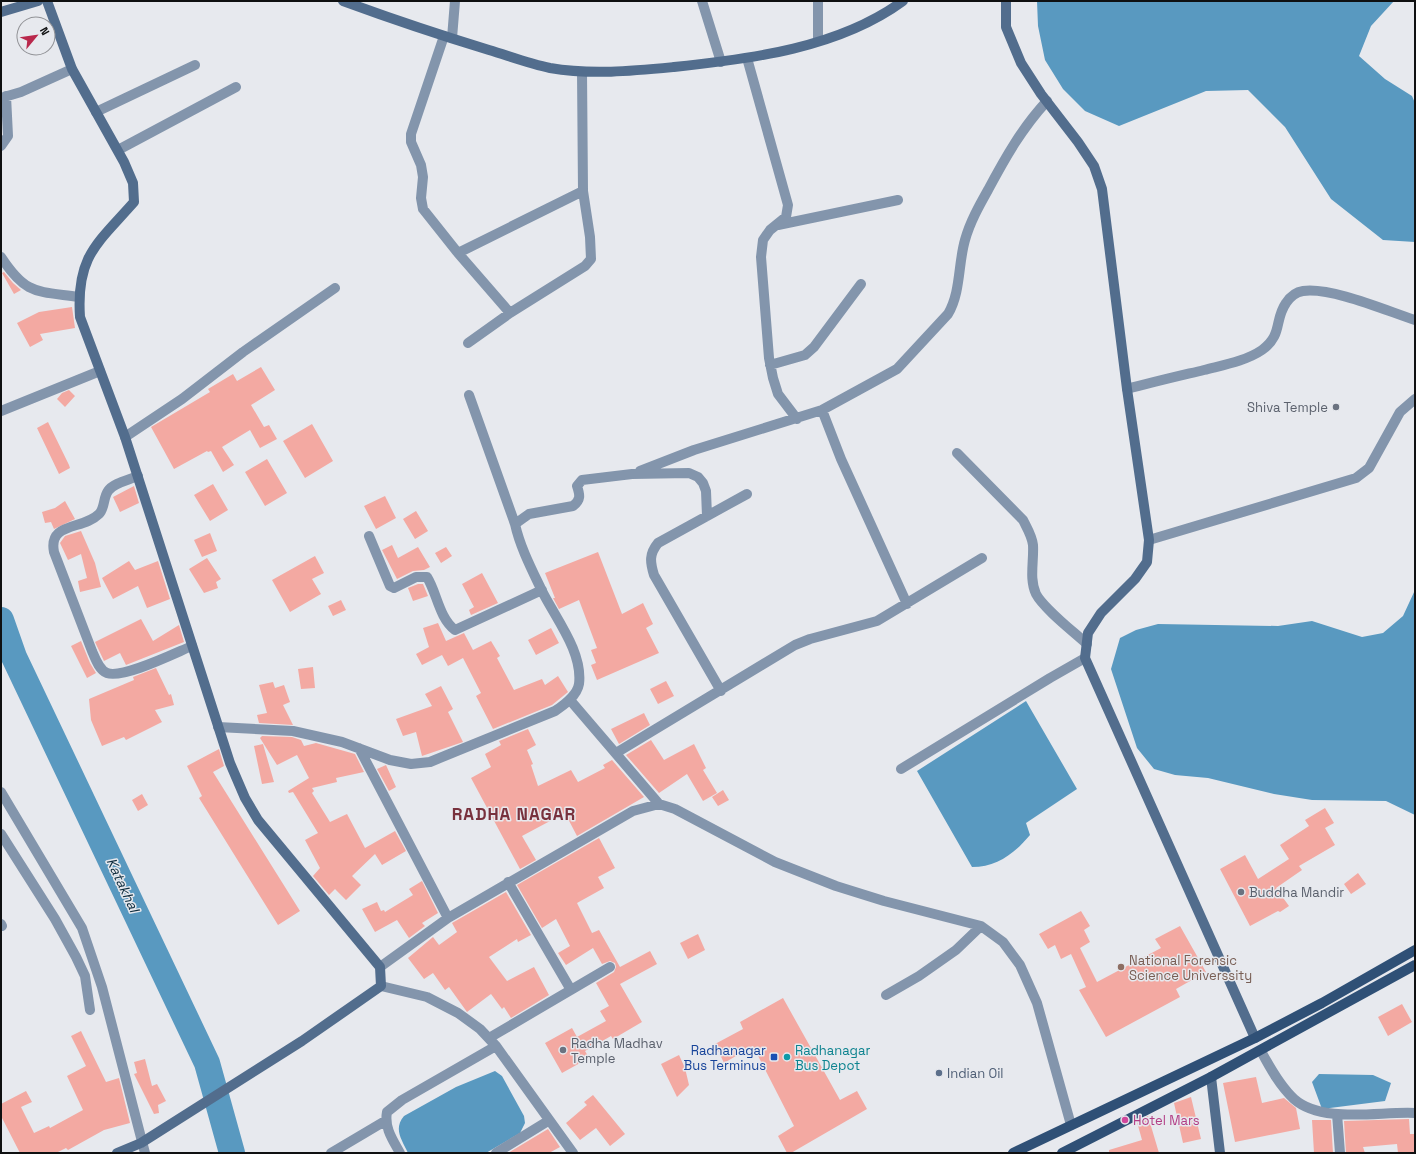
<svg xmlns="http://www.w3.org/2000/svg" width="1416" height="1154" viewBox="0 0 1416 1154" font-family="'Space Grotesk',sans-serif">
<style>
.water{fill:#5999c0}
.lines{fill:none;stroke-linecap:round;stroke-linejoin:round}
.river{stroke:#5999c0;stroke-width:26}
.building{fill:#f3a9a2}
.street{stroke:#8395ac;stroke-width:10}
.secondary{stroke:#526d8d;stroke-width:10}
.primary{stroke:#2f5076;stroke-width:10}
.worship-dot{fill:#6b7280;stroke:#e7e9ee;stroke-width:1.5}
.education-dot{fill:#8d6e63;stroke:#e7e9ee;stroke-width:1.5}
.transit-dot{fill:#1a4fb4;stroke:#e7e9ee;stroke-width:1.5}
.culture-dot{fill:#0f9aa8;stroke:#e7e9ee;stroke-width:1.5}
.service-dot{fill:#5c6f8a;stroke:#e7e9ee;stroke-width:1.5}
.hotel-dot{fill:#d1479c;stroke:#e7e9ee;stroke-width:1.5}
.labels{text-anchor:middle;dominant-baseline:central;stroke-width:3;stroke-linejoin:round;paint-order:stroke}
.worship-label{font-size:13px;fill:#5b616d;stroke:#e7e9ee;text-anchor:start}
.education-label{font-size:13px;fill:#785e54;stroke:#e7e9ee;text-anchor:start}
.transit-label{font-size:13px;fill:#164399;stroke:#e7e9ee;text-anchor:end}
.culture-label{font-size:13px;fill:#0d838f;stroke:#e7e9ee;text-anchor:start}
.service-label{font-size:13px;fill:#4e5e75;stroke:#e7e9ee;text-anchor:start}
.hotel-label{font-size:13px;fill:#b23c85;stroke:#e7e9ee;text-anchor:start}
.water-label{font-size:14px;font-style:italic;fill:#102e3f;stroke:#e7e9ee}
.district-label{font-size:17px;font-weight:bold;letter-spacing:1px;fill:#78313d;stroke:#e7e9ee}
</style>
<rect width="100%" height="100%" fill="#e7e9ee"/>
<path class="water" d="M1037 1H1394L1371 26 1359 56 1385 79 1412 96 1415 103V242L1383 240 1331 199 1285 127 1248 90 1206 91 1119 126 1085 111 1063 89 1045 60 1038 26Z
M1415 590V815L1386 801 1312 800 1274 794 1208 778 1175 775 1154 769 1137 748 1111 669 1120 638 1136 630 1158 624 1278 626 1312 621 1362 637 1383 633 1403 616Z
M1026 701 1077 789 1026 823 1030 835C1015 853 997 867 972 867L917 771Z
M495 1071 502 1076 524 1116 525 1123 520 1133 486 1153H408C402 1140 393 1129 404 1116L456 1087Z
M1319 1074 1373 1075 1391 1083 1385 1101 1322 1109 1312 1082Z"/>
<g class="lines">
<path class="river" d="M1 620 14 657 207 1063 232 1153"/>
</g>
<path class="building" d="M4 272 13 283 21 290 14 294 2 273Z
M72 307 75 328 40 334 43 340 30 347 17 323 39 312Z
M261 367 275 390 251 405 264 427 269 425 277 439 260 448 250 430 222 447 234 465 223 472 211 451 208 452 207 451 174 469 151 427 210 392 208 389 233 374 237 381Z
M69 390 75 396 65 407 57 399 62 393Z
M48 422 69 465 70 468 59 474 37 428Z
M312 424 333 461 305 478 283 441Z
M267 459 287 493 265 506 245 472Z
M213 484 228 510 210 521 194 495Z
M134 486 139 503 120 512 113 497Z
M385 496 396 518 376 529 364 506Z
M65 501 75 519 54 529 51 522 45 523 42 512 55 508Z
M416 511 428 531 415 539 403 519Z
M81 531 95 563 101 587 80 592 78 581 87 578 81 554 68 560 60 543 65 536Z
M210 533 217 551 202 557 194 540Z
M392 545 398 558 418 547 430 567 424 570 413 571 397 579 382 550Z
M446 547 452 556 441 563 435 553Z
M598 552 622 614 643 603 653 624 646 628 659 653 597 680 591 665 596 663 591 650 597 648 579 600 559 609 553 598H555L545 573Z
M315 556 324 573 312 579 321 594 290 612 272 580Z
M207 558 221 579 216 582 218 588 204 593 189 569Z
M129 561 135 570 158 561 170 599 147 608 138 586 113 599 102 578Z
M482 573 498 603 471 615 469 610 474 607 462 584Z
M418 584H423L428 596 413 601 408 588Z
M341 600 346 610 333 616 328 606Z
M141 619 153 641 179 625 184 642 126 665 120 653 104 661 95 642Z
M438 623 446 641 464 633 473 650 491 641 500 656 497 658 514 690 542 679 545 685 558 676 568 692 552 705 493 729 476 696 481 693 463 658 448 666 442 655 422 665 416 654 429 647 423 628Z
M551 628 559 643 536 655 528 640Z
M81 641 90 663 96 673 87 678 71 646Z
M313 667 315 688 301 689 298 669Z
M156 668 169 695 171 694 174 705 155 710 162 722 126 740 124 737 102 746 91 720 89 699 134 680 133 677Z
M666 681 674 696 658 704 650 689Z
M273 682 275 688 284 685 290 702 283 705 293 725 259 723 257 715 267 713 259 685Z
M441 686 453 709 448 712 463 742 422 756 416 732 403 736 396 719 432 706 425 694Z
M644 713 650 725 619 744 611 729Z
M528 729 536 745 527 750 533 764 531 765 538 786 571 770 578 782 605 768 603 765 612 760 644 797 577 836 565 813 522 836 536 860 520 869 471 778 491 767 485 754 501 745 499 741Z
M262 736 292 737 301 740 304 746 316 743 355 754 364 772 336 778 337 782 312 788 314 791 312 793 330 822 347 814 365 848 395 831 406 851 382 865 375 854 352 876 361 885 346 900 335 889 329 895 313 876 320 868 305 840 318 833 293 792 289 793 288 791 309 778 297 755 277 765 260 738Z
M651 740 664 760 694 744 706 768 703 770 717 793 703 801 687 774 659 793 626 755Z
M263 744 274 782 262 784 254 746Z
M219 749 224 766 213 772 300 911 278 925 199 798 202 796 187 766Z
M386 765 396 787 389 791 377 769Z
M723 790 729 800 718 806 712 797Z
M142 794 148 805 138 811 132 800Z
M1325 808 1334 823 1325 828 1335 845 1299 866 1302 870 1276 888 1289 906 1280 912 1278 911 1250 926 1220 869 1245 855 1258 879 1289 859 1280 845 1309 826 1305 820Z
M599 838 615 868 598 877 604 888 577 903 592 933 599 930 620 967 650 951 657 964 620 984 642 1022 613 1039 611 1036 585 1051 589 1058 562 1073 545 1043 572 1028 577 1037 606 1021 600 1011 609 1006 596 983 614 972 616 967 615 963 610 961 602 964 593 948 566 965 558 953 570 946 556 919 542 928 517 885Z
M1358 873 1366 884 1351 894 1344 884Z
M422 881 438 913 422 923 425 926 409 938 397 920 375 932 362 909 377 902 381 911 384 910 385 912 413 895 409 889Z
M506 892 531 935 518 942 517 939 489 957 507 981 534 967 549 995 511 1018 504 1007 502 1009 491 994 467 1012 449 987 445 990 433 973 424 979 408 958 433 937 439 945 457 932 452 923Z
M1081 911 1090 926 1084 930 1090 942 1080 948 1097 982 1161 948 1155 939 1180 926 1206 972 1176 989 1180 997 1106 1037 1079 990 1086 987 1071 954 1061 959 1055 945 1048 949 1039 934Z
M698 934 705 950 688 959 680 943Z
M783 998 840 1100 857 1091 867 1109 791 1153H787L778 1136 794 1126 753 1046 724 1063 715 1044 743 1029 740 1022Z
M1402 1004 1412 1022 1388 1036 1378 1017Z
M81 1031 106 1082 119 1078 130 1123 104 1130 68 1150 66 1148 56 1153H20L1 1116V1104L26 1091 32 1102 21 1107 34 1133 49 1126 50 1128 83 1110 67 1076 86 1066 71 1036Z
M679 1055 685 1068 689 1085 677 1097 661 1064Z
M145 1059 152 1086 157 1084 166 1101 158 1105 159 1113 154 1114 134 1074 137 1073 134 1062Z
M1256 1077 1262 1103 1284 1098 1296 1108 1300 1129 1235 1142 1223 1083Z
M593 1095 625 1134 610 1146 596 1128 580 1140 566 1123 587 1105 584 1102Z
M1191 1097 1201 1139 1183 1143 1174 1103Z
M1148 1116 1159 1153H1109V1150L1142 1140 1137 1122Z
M1409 1119 1410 1134H1415V1153H1398L1397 1144 1363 1147 1365 1153H1346L1344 1121Z
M1312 1120H1331L1333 1153H1314Z
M548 1129 560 1147 549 1153H508Z"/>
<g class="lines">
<path class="street" d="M702 1 721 62
M818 1V40
M444 36 411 134V142L421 165 423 177 421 198 423 209 458 253 510 313
M452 38 455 1
M747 58 788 205 786 217 770 230 763 240 761 257 769 358 773 378 778 394 797 419
M1 98 21 92 72 69
M96 112 195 65
M1 146 8 136 6 96
M118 150 236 87
M778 225 898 200
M458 253 583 191
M1 257C26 295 36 291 78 297
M468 343 510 313 585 266 591 259 590 237 583 191 582 72
M770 365 805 355 814 347 861 284
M1127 389C1153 382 1179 376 1204 370 1223 365 1246 361 1262 350 1283 335 1274 320 1286 303 1290 297 1296 292 1303 291 1332 287 1387 311 1415 320
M469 395 515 524
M822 410 841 459 907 604
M1 411 100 371
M125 437 182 399 243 352 335 288
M957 453 1023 520C1027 528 1032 536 1033 545 1034 561 1029 579 1036 594 1044 609 1074 632 1087 644
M640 471 694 450 822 410 897 369 948 314C961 292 958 264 965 240 970 222 979 206 988 190 1005 158 1022 128 1047 101
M138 476C129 480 113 483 108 491 103 498 105 508 99 514 83 530 48 522 54 552L92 651C95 658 99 670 107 673 123 679 175 653 192 646
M369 536 390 586 394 588 416 577H427C437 593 439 618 455 630L542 590
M1149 540 1356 478 1369 468 1400 412 1415 399
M721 691 654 575C650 562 649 554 658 543L747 494
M570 700 659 804
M218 727 293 731 342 742 390 760 411 764 430 762 555 711C564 705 577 696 579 684 583 652 556 619 542 591 532 570 520 547 515 524L529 514 573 506C581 500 580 495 577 486L582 480 632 474 689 473 698 477 703 483 706 491 707 516
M359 748 448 918
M616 753 795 645 810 639 877 621 982 558
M901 769 1050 678 1085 658
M1 792 82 928 102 987 145 1153
M1 834 55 919 76 957 85 976 90 1010
M508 882 571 990
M1 924 2 926
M380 967 448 918 633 811 659 804 675 809 775 862 836 886 884 901 981 926 1003 942 1020 965 1037 1003 1071 1125
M381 986 427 997 458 1013 480 1029 496 1046 573 1153
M886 995 919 976 956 950 981 926
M489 1038 610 967
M1261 1051C1270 1068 1280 1086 1294 1099 1322 1124 1380 1111 1415 1113
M1337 1114 1340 1153
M331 1153 385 1121
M400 1153C393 1140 384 1128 387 1112L402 1100 496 1046
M496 1153 548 1121"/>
<path class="secondary" d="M47 1 72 69 124 162 133 183 134 202C97 244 76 256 80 317L125 437 230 763 245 798 258 820 380 967 381 986 302 1041 141 1143 117 1153
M343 1C392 19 440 35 489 50 509 56 530 64 550 68 591 75 632 71 674 67 751 59 839 48 903 1
M1006 1V27L1021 63 1041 94 1078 142 1094 166 1102 189 1127 389 1149 540 1147 562 1135 579 1101 613 1088 633 1085 658 1255 1038
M1 12 38 1
M1211 1077 1220 1153"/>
<path class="primary" d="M1013 1153 1255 1038 1322 1003 1415 950
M1062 1153 1211 1077 1415 965"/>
</g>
<g class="worship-dot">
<circle cx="1336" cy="407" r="4"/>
<circle cx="1241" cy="892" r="4"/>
<circle cx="563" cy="1050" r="4"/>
</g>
<circle class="education-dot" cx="1121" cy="967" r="4"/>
<rect class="transit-dot" x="770" y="1053" width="8" height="8" rx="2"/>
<circle class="culture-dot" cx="787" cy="1057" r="4"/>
<circle class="service-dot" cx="939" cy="1073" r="4"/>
<circle class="hotel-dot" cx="1125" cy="1120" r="4"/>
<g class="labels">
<g class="worship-label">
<text x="1328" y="407" text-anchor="end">Shiva Temple</text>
<text x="1249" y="892">Buddha Mandir</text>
<text x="571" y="1043">Radha Madhav<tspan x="571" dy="15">Temple</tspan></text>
</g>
<g class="education-label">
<text x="1129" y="960">National Forensic<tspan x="1129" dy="15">Science Universsity</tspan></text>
</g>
<g class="transit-label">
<text x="766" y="1050">Radhanagar<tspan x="766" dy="15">Bus Terminus</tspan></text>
</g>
<g class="culture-label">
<text x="795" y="1050">Radhanagar<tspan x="795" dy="15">Bus Depot</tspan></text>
</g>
<g class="service-label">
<text x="947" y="1073">Indian Oil</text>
</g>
<g class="hotel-label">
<text x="1133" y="1120">Hotel Mars</text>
</g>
<g class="water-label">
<text transform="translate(123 885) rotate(65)">Katakhal</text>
</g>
<g class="district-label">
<text x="514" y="814">RADHA NAGAR</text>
</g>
</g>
<rect width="1416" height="1154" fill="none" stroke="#0f1011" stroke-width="4"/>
<g transform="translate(36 36) rotate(61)"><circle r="19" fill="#e7e9ee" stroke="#919296"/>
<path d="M0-3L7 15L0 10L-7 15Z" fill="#b9284c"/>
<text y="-6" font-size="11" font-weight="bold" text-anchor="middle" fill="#0f1011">N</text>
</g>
</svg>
